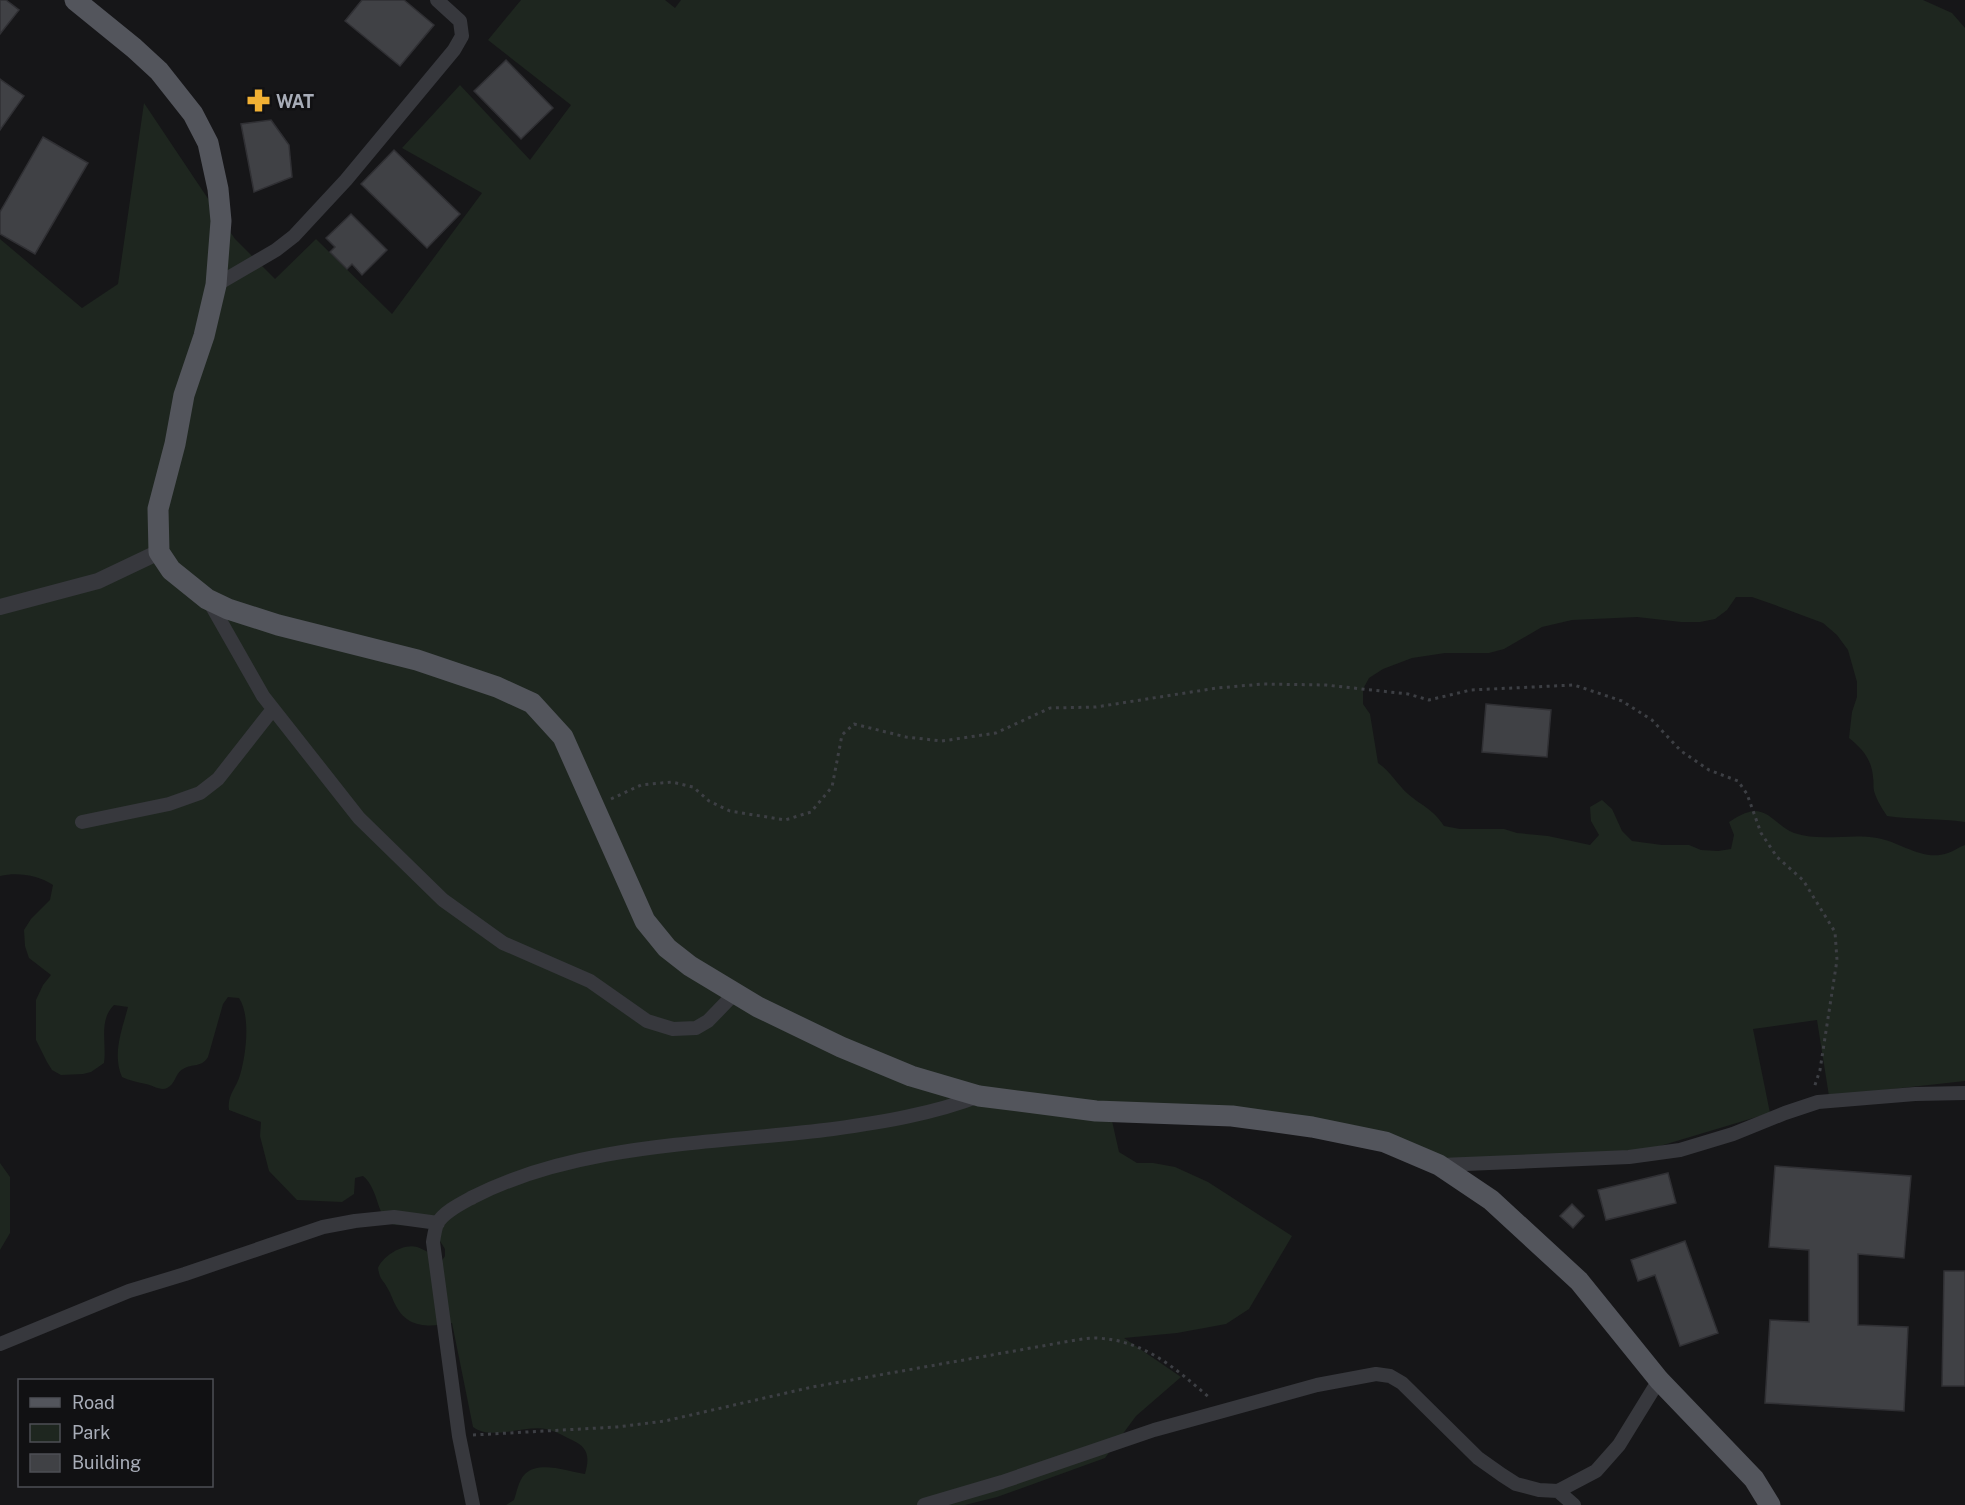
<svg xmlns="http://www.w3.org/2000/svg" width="1965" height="1505" viewBox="0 0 1965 1505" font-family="'Public Sans',sans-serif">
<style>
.green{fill:#1e261f}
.building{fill:#404145;stroke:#303034;stroke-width:1.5}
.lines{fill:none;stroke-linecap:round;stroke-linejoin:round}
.path{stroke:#3d3f44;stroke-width:3;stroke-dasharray:3 4.5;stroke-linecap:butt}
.minor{stroke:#37383d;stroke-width:14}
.tertiary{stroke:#37383d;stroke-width:16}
.primary{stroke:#53555c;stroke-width:21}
.labels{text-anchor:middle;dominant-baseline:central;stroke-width:5;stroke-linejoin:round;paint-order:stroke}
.poi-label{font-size:18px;font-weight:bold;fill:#a8adb8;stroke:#111113;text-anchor:start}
</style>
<rect width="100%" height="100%" fill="#161618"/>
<path class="green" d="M521 0H665L675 8 681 0H1923L1952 13 1965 28V822C1939 818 1913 820 1887 816 1882 808 1877 801 1874 791 1873 786 1874 782 1873 777 1872 760 1862 748 1849 738L1852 712 1857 697V682L1848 650 1837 635 1823 623 1775 605 1752 597H1736L1727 610 1715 619 1700 622H1681L1637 617 1572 620 1542 627 1504 649 1489 653H1445L1412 658 1383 669 1369 678 1363 689V704L1370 714 1378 763C1390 771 1397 784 1408 794 1423 807 1432 808 1444 826L1460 829H1504L1517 833 1548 836 1590 845 1599 835 1591 821 1590 807 1602 800 1612 809 1622 831 1632 841 1662 845H1689L1701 850 1718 851 1731 849 1734 835 1729 822C1737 817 1745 812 1754 811 1771 811 1779 828 1794 833 1821 842 1850 833 1877 838 1901 842 1923 862 1948 853 1954 851 1959 847 1965 845V1081L1829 1096 1817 1020 1753 1029 1770 1113 1630 1155 1454 1160 1389 1138 1110 1112 1119 1152 1137 1163H1153L1175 1167 1208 1182 1292 1236 1249 1309 1226 1324 1177 1333 1124 1338 1181 1377 1136 1416 1105 1458 997 1497 965 1505H506L514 1500C517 1492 518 1481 525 1474 540 1460 568 1472 585 1474 590 1457 588 1447 572 1440 564 1436 555 1431 546 1429 524 1425 491 1441 473 1427L452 1323C430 1327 408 1329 396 1306 393 1301 391 1294 388 1289 383 1279 380 1281 378 1268 383 1256 403 1243 417 1247 426 1250 433 1255 441 1262L445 1256V1249L433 1230C427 1228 421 1226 415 1225 407 1225 398 1226 391 1224 377 1218 379 1189 363 1176L355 1178 354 1194 342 1202 297 1200 269 1171 260 1136 261 1122 229 1110C227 1095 236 1089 240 1075 246 1055 251 1016 239 998L228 997 223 1004 208 1057C201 1068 193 1063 183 1069 177 1072 176 1079 172 1084 164 1094 155 1086 146 1084 138 1082 130 1081 122 1077 112 1054 122 1030 128 1007L114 1005C98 1021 107 1043 104 1063L91 1072 83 1074 61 1075 52 1070 47 1062 36 1040V1000L43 985 51 975 29 958 25 946 24 930 31 919 50 900 53 885C38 875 18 872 0 876V239L82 308 118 284 144 103 235 239 275 279 316 239 392 314 482 193 402 148 460 85 530 160 571 105 488 40Z
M0 1163 10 1177V1233L0 1250Z"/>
<path class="building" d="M0 0H6L19 10 0 34Z
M362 0H404L434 25 400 66 345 21Z
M506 60 553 108 521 139 474 91Z
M0 79 24 96 0 130Z
M271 120 289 145 292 177 254 192 241 124Z
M43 137 88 163 35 254 0 234V212Z
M394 150 460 214 427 248 361 184Z
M351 214 387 250 362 275 352 264 347 269 330 252 335 247 326 238Z
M1486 704 1551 710 1547 757 1482 752Z
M1775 1166 1911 1176 1904 1258 1858 1254V1325L1908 1327 1904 1411 1765 1403 1770 1320 1809 1322V1250L1769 1247Z
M1668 1173 1676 1203 1606 1220 1598 1190Z
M1572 1204 1584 1216 1573 1228 1560 1216Z
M1685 1241 1718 1333 1680 1346 1655 1275 1638 1281 1631 1260Z
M1944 1271H1965V1386H1942Z"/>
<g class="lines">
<path class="path" d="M611 799 641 785 672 782 693 787 709 801 730 811 785 820 811 812 832 787 842 735 854 724 906 737 942 741 996 733 1050 708 1096 707 1217 688 1263 684 1326 685 1408 694 1429 700 1471 690 1574 685 1622 701 1652 720 1681 751 1709 770 1738 781 1747 794 1761 833 1777 857 1803 880 1835 932 1837 960 1820 1070 1814 1088
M473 1435 617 1427 665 1421 812 1387 1059 1343C1071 1341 1084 1338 1096 1338 1145 1340 1176 1369 1211 1399"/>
<path class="minor" d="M216 285 276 250 294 236 346 180 454 50 462 36 460 21 437 0
M209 601 263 696 359 818 443 900 503 943 590 981 647 1021 673 1029 696 1028 708 1021 735 993
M82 822 169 804 200 793 218 779 273 709
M1441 1165 1629 1157 1680 1150 1733 1134 1785 1113 1818 1102 1915 1094 1965 1093
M0 1344 129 1291 185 1274 323 1227 355 1221 394 1217 438 1223
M1558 1491 1574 1505
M473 1505 459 1436 433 1242C434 1236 435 1229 437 1224 443 1212 462 1203 473 1197 580 1142 716 1144 833 1129 882 1122 933 1114 979 1096
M924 1505 1002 1482 1154 1430 1317 1385 1376 1374 1390 1376 1402 1383 1478 1458 1502 1475 1516 1484 1539 1490 1558 1491 1596 1471 1619 1445 1659 1380"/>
<path class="tertiary" d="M0 607 98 581 159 552"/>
<path class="primary" d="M75 0 134 48 159 71 193 114 208 143 218 189 221 221 216 285 204 336 184 395 175 444 158 509 159 552 171 570 207 599 228 609 278 625 417 660 497 687 532 703 563 737 645 921 667 948 690 966 758 1007 841 1047 911 1076 979 1096 1096 1111 1232 1116 1312 1127 1385 1142 1439 1165 1491 1200 1579 1281 1659 1380 1754 1479 1770 1505"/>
</g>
<defs>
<symbol id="pharmacy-bare" viewBox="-9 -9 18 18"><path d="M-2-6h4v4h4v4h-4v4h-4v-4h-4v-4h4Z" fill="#f2b134" stroke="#111113" stroke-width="2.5" paint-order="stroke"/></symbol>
</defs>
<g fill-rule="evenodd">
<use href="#pharmacy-bare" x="242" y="84" width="33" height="33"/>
</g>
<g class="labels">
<g class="poi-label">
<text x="276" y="101">WAT</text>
</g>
</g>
<rect x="18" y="1379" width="195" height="108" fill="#111113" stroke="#4d4f55" stroke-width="1.5"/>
<rect x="30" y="1398" width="30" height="9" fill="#53555c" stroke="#4d4f55" stroke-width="1.5"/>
<text x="72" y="1409" font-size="18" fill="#a8adb8">Road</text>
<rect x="30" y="1424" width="30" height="18" fill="#1e261f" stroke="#4d4f55" stroke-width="1.5"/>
<text x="72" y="1439" font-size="18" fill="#a8adb8">Park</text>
<rect x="30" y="1454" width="30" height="18" fill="#404145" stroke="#4d4f55" stroke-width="1.5"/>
<text x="72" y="1469" font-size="18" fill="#a8adb8">Building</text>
</svg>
